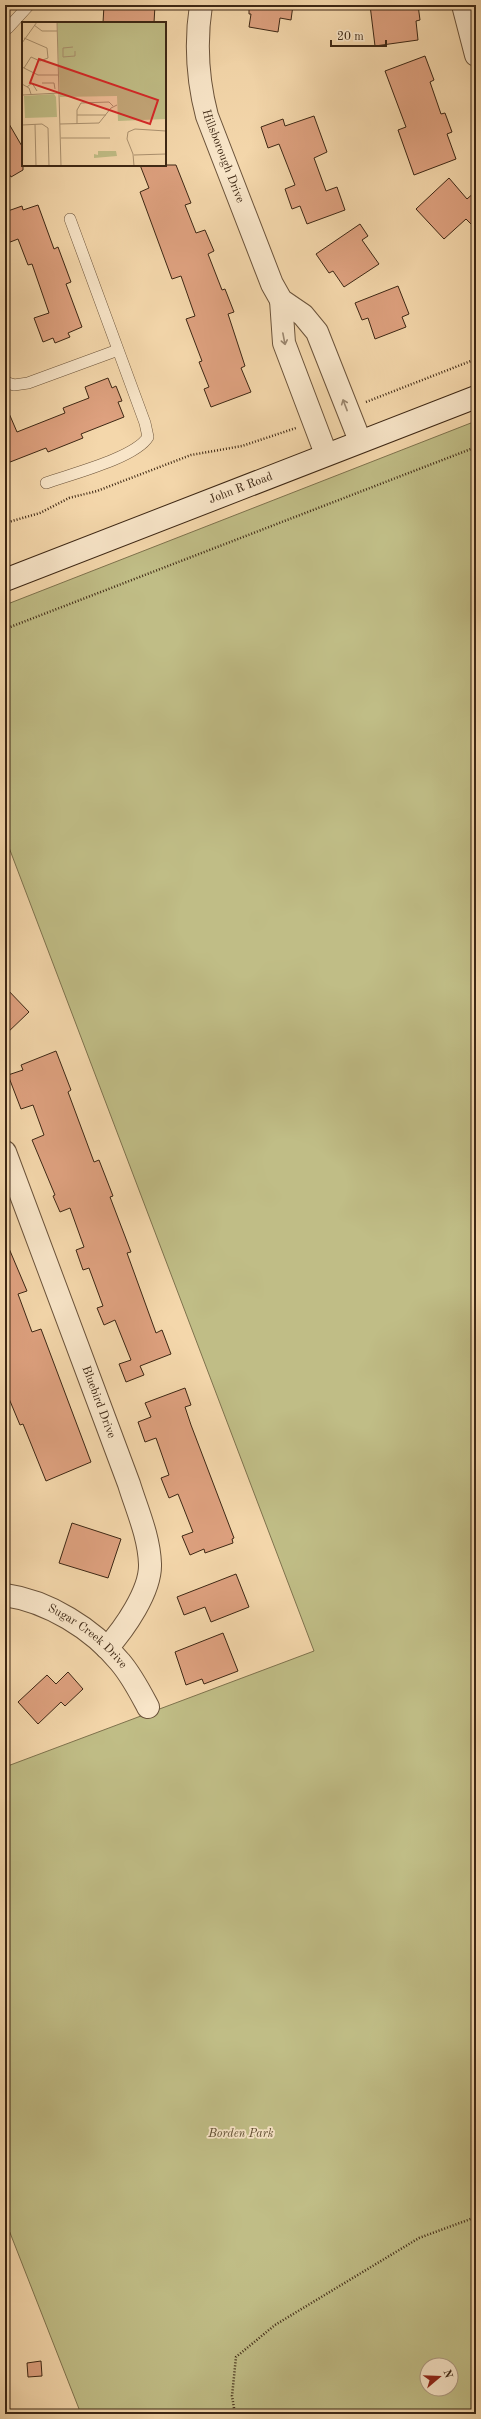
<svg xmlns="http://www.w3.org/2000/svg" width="481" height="2419" viewBox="0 0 481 2419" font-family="'Old Standard TT',serif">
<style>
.green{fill:#c0bd86;stroke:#7e724d;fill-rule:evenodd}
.building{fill:#dea17f;stroke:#3d2714}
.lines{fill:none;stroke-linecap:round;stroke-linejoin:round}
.service-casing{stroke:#6b533a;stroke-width:12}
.minor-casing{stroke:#6b533a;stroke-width:24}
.secondary-casing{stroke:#3d2714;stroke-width:24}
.path{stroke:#3d2714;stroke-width:2.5;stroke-dasharray:1 2;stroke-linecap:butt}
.service{stroke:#f8e5c8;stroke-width:11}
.minor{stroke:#f8e5c8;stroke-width:22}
.secondary{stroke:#f8e5c8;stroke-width:22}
.oneway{stroke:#9a866e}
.labels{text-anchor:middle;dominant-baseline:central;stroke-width:3.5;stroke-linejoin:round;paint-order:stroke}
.street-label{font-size:12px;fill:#3d2714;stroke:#f8e5c8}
.park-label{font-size:12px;font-style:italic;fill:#5e4c30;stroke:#f8e5c8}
.inset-road{fill:none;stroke:#ab916f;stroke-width:1}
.view{fill:#d62828;fill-opacity:0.15;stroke:#d62828;stroke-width:2}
.inset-edge{fill:none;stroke:#3d2714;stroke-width:2}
</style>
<rect width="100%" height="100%" fill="#f4d7ab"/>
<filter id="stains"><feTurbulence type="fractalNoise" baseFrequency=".005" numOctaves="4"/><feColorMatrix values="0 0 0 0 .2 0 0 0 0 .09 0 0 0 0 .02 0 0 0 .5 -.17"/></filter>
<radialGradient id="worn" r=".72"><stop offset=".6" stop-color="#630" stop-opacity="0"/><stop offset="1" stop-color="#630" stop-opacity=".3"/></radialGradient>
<path class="green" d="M476 421V2414H81L5 2220V1767L314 1651 5 837V605ZM427 2365H451V2389H427Z"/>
<path class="building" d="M104 5H155L154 23H103Z
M249 5H293L291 20 280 18 278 32 249 27 251 14H249Z
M370 5H418L420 20 416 21 418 40 375 46Z
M425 56 434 80 430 82 441 114 445 113 452 132 447 134 456 159 414 175 398 130 406 127 385 71Z
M314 116 327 152 314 158 326 191 337 187 345 210 307 224 300 206 292 209 285 189 295 185 279 144 268 148 261 127 283 119 285 126Z
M5 117 23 148V170L11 177 5 167Z
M140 165H176L191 203 185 205 196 233 205 230 214 251 208 254 222 290 225 289 234 312 228 314 245 366 241 368 251 392 211 407 204 389 209 387 199 362 202 361 186 319 195 316 181 276 172 279 140 192 149 188Z
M449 178 467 199 476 191V229L466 219 444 239 416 209Z
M38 205 54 249 58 247 71 282 66 284 82 327 68 333 70 337 55 343 53 338 43 342 34 318 49 313 32 264 28 265 18 239 5 244V212L22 206 23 210Z
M360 224 368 236 362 240 379 264 344 287 333 271 329 273 316 254Z
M398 286 409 314 402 317 406 327 375 339 368 318 362 320 355 303Z
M108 378 112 388 116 386 122 401 118 402 124 417 81 434 83 438 48 452 46 448 5 464V404L17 432 65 413 63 408 89 398 85 387Z
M5 987 29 1012 5 1035Z
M56 1051 71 1090 68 1092 94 1162 99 1160 113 1196 110 1197 131 1252 127 1253 156 1333 162 1330 171 1354 140 1366 144 1375 126 1382 119 1364 131 1360 115 1320 104 1325 97 1308 103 1306 89 1268 83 1270 76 1250 84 1247 70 1208 60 1212 53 1196 55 1195 32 1140 44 1135 33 1105 21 1109 8 1075 23 1070 21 1065Z
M5 1239 27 1291 18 1294 32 1332 41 1329 91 1462 46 1481 23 1424 20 1425 5 1389Z
M185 1388 191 1405 185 1407 191 1425 234 1538 232 1539 233 1543 205 1553 204 1549 190 1555 182 1536 193 1532 178 1494 169 1498 161 1478 169 1475 156 1438 145 1442 138 1422 151 1417 145 1403Z
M72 1523 121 1539 108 1578 59 1563Z
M236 1574 249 1607 211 1622 205 1607 184 1615 177 1597Z
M223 1633 238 1671 204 1684 202 1679 186 1685 175 1652Z
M68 1672 83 1689 65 1706 61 1702 38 1724 18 1702 47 1675 56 1684Z
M41 2361 42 2376 28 2377 27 2363Z"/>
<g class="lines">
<defs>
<path id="service" d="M8 28 29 5
M5 382 14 385 28 383 118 350
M46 483C71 474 135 458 148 437L145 423 70 219"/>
<g id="minor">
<path id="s1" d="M201 5C195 44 197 78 207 116L272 284 281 300 303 315 317 332 360 441"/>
<path d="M463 5 476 55"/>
<path d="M281 300 284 343 326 454"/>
<path id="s2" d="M5 1152 129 1484C137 1510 149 1536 150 1564 151 1591 124 1629 107 1648"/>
<path id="s3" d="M5 1595C48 1601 93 1629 120 1662 132 1676 140 1692 148 1707"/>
</g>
<g id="secondary">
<path id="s4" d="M5 580 476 397"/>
</g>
</defs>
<use href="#service" class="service-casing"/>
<use href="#minor" class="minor-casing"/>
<use href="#secondary" class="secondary-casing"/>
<path class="path" d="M366 402 476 359
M5 523 40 513 69 498 97 491 191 455 242 446 296 428
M5 629 476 447
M235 2414 232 2396 236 2357 275 2325 419 2238 476 2217"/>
<use href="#service" class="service"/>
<use href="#minor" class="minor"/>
<use href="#secondary" class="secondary"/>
</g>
<defs><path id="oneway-shaft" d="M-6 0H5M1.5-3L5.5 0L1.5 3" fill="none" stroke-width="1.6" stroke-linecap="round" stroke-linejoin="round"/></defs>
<g class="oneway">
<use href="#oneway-shaft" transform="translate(284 339) rotate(79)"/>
<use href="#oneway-shaft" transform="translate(345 405) rotate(-111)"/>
</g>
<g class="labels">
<g class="street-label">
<text stroke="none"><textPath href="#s1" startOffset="155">Hillsborough Drive</textPath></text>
<text stroke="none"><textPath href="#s4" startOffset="253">John R Road</textPath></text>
<text stroke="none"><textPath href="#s2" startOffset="267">Bluebird Drive</textPath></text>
<text stroke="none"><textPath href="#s3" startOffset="94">Sugar Creek Drive</textPath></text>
</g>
<g class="park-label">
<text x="241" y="2134">Borden Park</text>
</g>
</g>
<g transform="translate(22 22)">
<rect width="144" height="144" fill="#f4d7ab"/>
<path d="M35 0H144V97L96 99 95 74 38 75ZM32 72 34 75 35 95 3 96 2 74ZM76 129H94L95 134 72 136V132L76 133Z" fill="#c0bd86"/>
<path class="inset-road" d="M35 0 39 144M12 3 20 9H35M2 16 25 26 26 36 18 39 9 35 2 46M0 21 15 0M51 25 41 26V35L53 34V29M0 45 16 53H36M20 61H32L33 67M0 62 7 66 9 72M5 65 10 61 15 69M0 73 37 71M55 93H84M13 102 14 144M38 102 77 101 89 86 95 83M55 102V88L59 81 87 80 91 84M0 103 20 102 26 106 27 144M39 116H88M112 133 144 132M112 144 111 132 105 117 106 110 113 107 144 109"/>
<path class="view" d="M17 37 136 78 128 102 8 61Z"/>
<rect width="144" height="144" class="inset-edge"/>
</g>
<rect width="481" height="2419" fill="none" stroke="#f4d7ab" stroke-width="20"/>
<rect x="6" y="6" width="469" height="2407" fill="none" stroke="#3d2714" stroke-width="2"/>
<rect x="10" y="10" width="461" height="2399" fill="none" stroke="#3d2714"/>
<g transform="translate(439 2377) rotate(71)"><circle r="19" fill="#f8e5c8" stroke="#ad9980"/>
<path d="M0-3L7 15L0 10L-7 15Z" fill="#8f2418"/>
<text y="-6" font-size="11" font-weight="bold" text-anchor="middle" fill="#3d2714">N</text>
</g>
<path d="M331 40v6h55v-6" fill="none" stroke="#3d2714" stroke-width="2"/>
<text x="337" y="40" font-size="12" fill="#3d2714" stroke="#f8e5c8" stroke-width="3" paint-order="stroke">20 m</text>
<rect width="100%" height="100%" filter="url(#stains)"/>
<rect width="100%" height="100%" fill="url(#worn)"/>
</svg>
